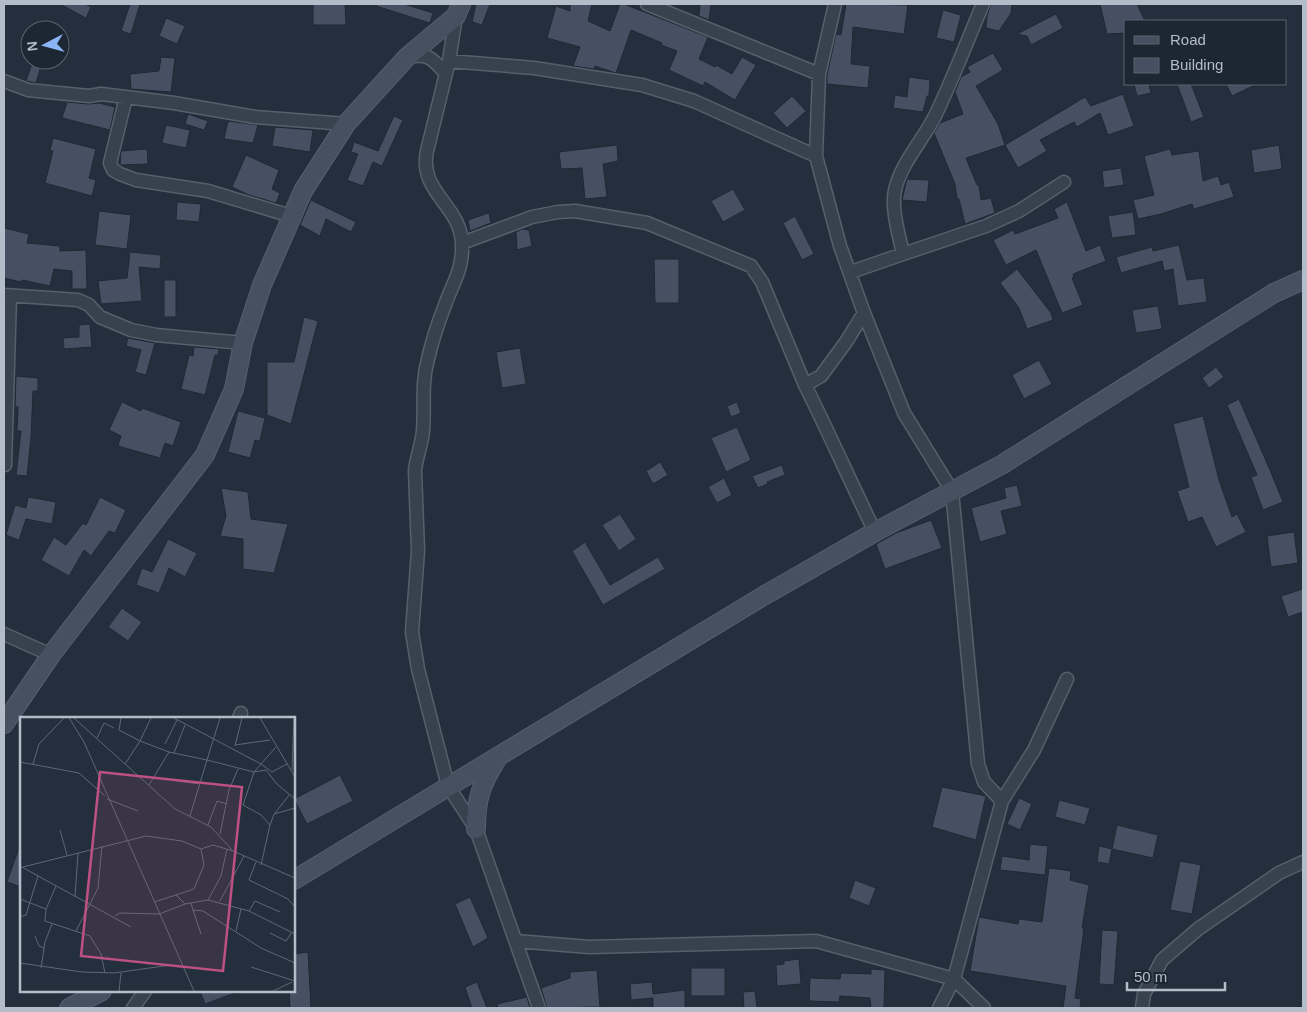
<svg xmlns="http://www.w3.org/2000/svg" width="1307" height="1012" viewBox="0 0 1307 1012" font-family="Arial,sans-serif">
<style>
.building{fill:#455162;stroke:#1f2835}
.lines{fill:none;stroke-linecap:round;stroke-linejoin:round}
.street-casing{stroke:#565f6c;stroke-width:15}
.secondary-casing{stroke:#565f6c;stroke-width:20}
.street{stroke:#38414e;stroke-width:12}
.secondary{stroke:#465061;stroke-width:18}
.inset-road{fill:none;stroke:#5e6776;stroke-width:1}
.view{fill:#bd5182;fill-opacity:0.15;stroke:#bd5182;stroke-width:2.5}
.inset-edge{fill:none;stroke:#b4bcc9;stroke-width:2.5}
</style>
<rect width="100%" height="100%" fill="#242f3e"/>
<path class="building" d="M60 4H85L91 7 86 18Z
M130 4H140L131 34 121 31Z
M313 4H345L346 25H313Z
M377 4H404L433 13 430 23 376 6Z
M476 4H490L482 25 472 22Z
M570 4H592L588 21 610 31 620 4H624L708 37 699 59 715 67 716 65 732 74 742 57 756 65 735 100 705 82 703 86 669 70 677 51 661 45 662 43 631 30 616 73 595 66 594 69 573 66 580 47 547 38 556 6 570 11Z
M700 4H711L709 20 699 16Z
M846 4 908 5 904 34 853 27 851 64 870 66 868 88 827 84V75L836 34 841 35Z
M991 4H1012L1011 13 999 31 986 28 987 16Z
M1100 4H1137L1145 21H1126V33L1107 34Z
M943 10 961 15 954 42 936 38Z
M1056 14 1063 28 1031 45 1027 36 1017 34Z
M166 18 185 26 177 44 159 36Z
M993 53 1003 70 976 86 998 124 1005 145 966 158 977 185H979L981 200 991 198 995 213 965 224 959 199H957L955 184 934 133 940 123 963 114 955 92 961 77 970 72 967 67Z
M161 57 175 58 171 92 131 89 130 74 159 71Z
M32 63 41 66 36 83 26 81Z
M909 77 930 80 929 96H927L923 112 893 108 895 95 907 97Z
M1134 84H1149L1151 93 1137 96Z
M1177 84H1191L1204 117 1191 122Z
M1226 84H1257L1232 96Z
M1123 94 1134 126 1108 135 1100 113 1077 127 1074 122 1040 140 1047 151 1018 168 1005 145 1085 97 1091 106Z
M792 96 806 111 787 128 773 113Z
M67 102 88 104 99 103 115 107 110 130 62 118Z
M188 114 208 121 204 130 185 124Z
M394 116 403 120 382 166 373 162 363 186 347 180 358 154 351 152 354 142 378 151Z
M228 121 258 125 253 143 224 139Z
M166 125 190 130 186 148 162 143Z
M275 127 313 130 310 152 272 146Z
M53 138 96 149 89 178 96 180 92 196 45 183 53 151 50 150Z
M617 145 618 161 603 164 607 197 585 199 582 168 561 169 559 152Z
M1279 145 1282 169 1254 173 1251 150Z
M147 149 148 164 120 165 121 151Z
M1170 149 1172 155 1199 151 1203 181 1218 176 1221 185 1229 182 1234 197 1194 209 1192 204 1161 214 1138 219 1133 200 1154 195 1144 156Z
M246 155 279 170 272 189 280 193 276 203 249 195 232 187Z
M1121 168 1124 185 1104 188 1102 171Z
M907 179 929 180 927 202 902 200Z
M733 189 745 210 723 222 711 201Z
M311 200 356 222 351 232 326 219 320 236 300 225Z
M177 202 201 204 199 222 176 220Z
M1067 202 1086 251 1100 245 1106 261 1073 274 1074 277 1072 278 1083 305 1062 313 1036 250 1006 265 993 240 1013 230 1015 234 1058 218 1054 209Z
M99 211 131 215 127 249 95 245Z
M1133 212 1136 235 1112 238 1108 216Z
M489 213 491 223 470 231 468 220Z
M795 216 814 254 802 260 783 223Z
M4 228 29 234 27 243 60 246V251L86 250 87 289H72V271L54 269 50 286 22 280 21 282 4 278Z
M522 229 529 230 532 246 517 250 516 232Z
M1179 245 1187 280 1204 278 1207 302 1178 306 1173 269 1164 271 1162 261 1121 273 1116 257 1152 247 1153 251Z
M130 252 161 255 160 269 139 267 142 301 101 304 98 281 127 278Z
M654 259H679V303H655Z
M1017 269 1051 313 1053 320 1027 329 1019 308 1000 283Z
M164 280H176V317H164Z
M1158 306 1162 329 1136 333 1132 310Z
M304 317 318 321 291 424 267 415V362H294Z
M90 324 92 347 64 349 63 338 79 337V325Z
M128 338 155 343 146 375 135 372 141 350 126 346Z
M194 347 219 349 218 355H215L205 395 181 389 189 355 193 356Z
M520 348 526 384 502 388 496 352Z
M1039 360 1052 384 1024 399 1012 375Z
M1216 367 1224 377 1209 388 1202 378Z
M16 376 38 378V391H33L31 437 27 476 16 475 21 431H17L18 407H15Z
M1239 399 1270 470 1283 502 1263 510 1251 477 1257 475 1227 405Z
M122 402 141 411 142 408 181 422 173 446 165 443 160 458 118 446 121 436 109 430Z
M737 402 741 413 731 417 727 406Z
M238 411 265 418 260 441 255 440 250 458 228 452Z
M1203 416 1219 480 1232 517 1237 514 1246 532 1216 547 1202 517 1188 522 1177 491 1189 487 1173 424Z
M737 427 751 460 726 472 711 438Z
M660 462 668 475 653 484 646 471Z
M782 465 785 475 767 482 768 484 758 488 752 476Z
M724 478 732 495 717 503 708 487Z
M1017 485 1022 506 1001 511 1007 534 980 542 971 508 1006 498 1004 488Z
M221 488 248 492 251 519 288 524 274 573 243 569V539L220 536 226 516Z
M28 497 56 502 52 524 26 519 19 540 6 535 15 505 26 508Z
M100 497 126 510 115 533 109 531 91 556 84 550 69 576 41 560 54 537 66 545 83 523 86 525Z
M620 514 636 539 619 551 602 525Z
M931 520 942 548 885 569 876 544 896 533Z
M1294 532 1298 563 1271 567 1267 536Z
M168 539 197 553 185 577 169 568 159 593 136 585 142 568 152 572Z
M585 542 610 585 658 557 665 569 603 605 572 551Z
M1303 589V612L1288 617 1281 596Z
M122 608 142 622 128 641 108 627Z
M340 775 353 801 307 824 294 799Z
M942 787 986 796 976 840 932 827Z
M1019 798 1032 804 1020 830 1007 824Z
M1059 800 1090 808 1085 825 1055 817Z
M1117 825 1158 835 1153 858 1112 849Z
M1030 844 1048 846 1045 875 1000 870 1002 856 1029 860Z
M20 845H21V887L7 882Z
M1099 846 1112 849 1109 864 1097 862Z
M1180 861 1201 865 1192 914 1170 910Z
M1049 868 1071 871 1070 880 1089 885 1082 928H1084L1075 998 1081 999 1080 1008H1063L1066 986 970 971 979 917 1018 924 1019 919 1042 922Z
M855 880 876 888 869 906 849 898Z
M470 897 488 938 473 947 455 904Z
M1102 930 1118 931 1114 985 1099 984Z
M308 952 311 1008H290L289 991H294V954Z
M799 959 801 984 777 986 776 965 784 964V961Z
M691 968H725V996H691Z
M871 969 885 970 884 1008H871L870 998 840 996 839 1002 809 1001 810 978 840 979 841 973 871 974Z
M597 970 600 1007 547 1008 541 988 570 978V972Z
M477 982 487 1008H472L465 987Z
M652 982 653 994 685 990V1008H653V998L631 1000 630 984Z
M200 991H237V992L205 1004Z
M755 991 757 1008H744L743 992Z
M527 997 530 1008H498L497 1004Z"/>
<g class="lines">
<defs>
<path id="street" d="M647 4 819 74
M456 16 449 61 427 151C418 192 461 205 462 244 463 270 453 282 445 305 438 323 432 341 428 359 421 384 425 406 423 431 422 444 416 458 415 471L418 551 412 632 418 669 448 786 476 829 539 1008
M407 57C429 53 432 58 446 74
M449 61 534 68 642 85 694 101 816 156 840 246 864 313 846 342 821 376 805 385C829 433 851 483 875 532
M4 81 28 90 89 96 101 94 126 97 174 103 255 117 346 124
M126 97 110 163 113 170 120 174 136 180 208 191 291 216
M816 156 819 74 835 4
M462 243 532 217 558 212 575 211 647 223 751 266 762 282 805 385
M903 254 986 226 1019 211 1064 182
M851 272 903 254C899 235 891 209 895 190 901 163 923 140 935 116 953 79 967 41 983 4
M4 295 78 300 89 305 100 317 131 330 156 335 243 343
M864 313 904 413 952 491 978 764 984 782 1002 801
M5 465 10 296
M4 634 51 655
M239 718 241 713
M516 941 589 947 816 941 954 979 984 1008
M133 1008 145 991
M939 1008 954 979 1002 801 1034 750 1067 679
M1142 1008 1144 994 1162 960 1198 929 1279 873 1303 862"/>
<path id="secondary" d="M4 724 51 655 205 455 234 389 243 343 262 285 303 191 346 124 407 57 456 16 461 4
M476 829C476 799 481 784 497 759
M294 880 765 595 875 532 1003 464 1274 293 1303 280
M69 1008 102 991"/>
</defs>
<use href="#street" class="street-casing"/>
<use href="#secondary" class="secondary-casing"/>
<use href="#street" class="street"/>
<use href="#secondary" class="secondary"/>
</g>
<g transform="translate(20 717)">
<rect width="275" height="275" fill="#242f3e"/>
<path class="inset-road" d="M49 1 64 25 174 274M54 1 155 92 191 110 213 134 275 161M101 1 99 13 120 24 131 1M154 1 241 47 256 30M200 1 187 43 234 55 246 53 257 67 275 82M240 1 275 60M77 21 84 6 94 11M145 27 157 3M215 28 250 23M215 29 222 1M154 36 165 8M0 45 59 56 85 79M13 47 19 27 44 1M105 47 120 24 149 35M272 53 274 1M157 64 180 67M129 68 149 35 187 43 170 99M87 82 118 94M255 96 270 77M188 108 197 84 207 87M250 108 254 97 275 91M40 113 47 138M200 117 209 73 218 52M236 145 229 163 268 182 275 190M241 148 250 108 241 98 223 88 234 55 241 47 252 55 267 47M0 149 111 210M3 150 126 119 162 124 181 132 193 128 213 134M156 178 174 172 184 148 181 132M55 180 58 136M0 182 26 192 36 169M188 183 229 194 275 217M200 184 224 139M134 185 156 178 165 187 188 183 201 159 207 132M171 186 173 193 183 194 241 231 275 246M26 192 25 204 70 219 81 237 85 256M173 193 181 217M229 194 235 184 260 195M95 199 100 196 139 197 165 187M0 200 6 198 18 159M56 214 78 171 82 129M216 214 221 192M250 216 266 224 272 215M15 219 19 229 24 231M0 246 62 255 94 256 151 248M231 250 275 264M21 251 25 225 32 207M99 274 101 256M253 274 272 265"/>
<path class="view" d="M80 55 222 70 203 254 61 239Z"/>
<rect width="275" height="275" class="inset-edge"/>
</g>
<rect width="1307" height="1012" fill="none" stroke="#b4bcc9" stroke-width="10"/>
<rect x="1124" y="20" width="162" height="65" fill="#1d2633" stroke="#59626f"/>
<rect x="1134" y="36" width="25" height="8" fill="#465061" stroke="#59626f"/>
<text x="1170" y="45" font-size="15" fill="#b4bcc9">Road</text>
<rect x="1134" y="58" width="25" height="15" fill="#455162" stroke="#59626f"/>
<text x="1170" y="70" font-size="15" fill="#b4bcc9">Building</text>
<g transform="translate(45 45) rotate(264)"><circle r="24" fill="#1d2633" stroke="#59626f"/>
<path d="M0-4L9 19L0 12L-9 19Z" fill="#8bb4f7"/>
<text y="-8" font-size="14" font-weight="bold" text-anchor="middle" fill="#b4bcc9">N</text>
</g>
<path d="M1127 982v8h98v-8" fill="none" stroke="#b4bcc9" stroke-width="2.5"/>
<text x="1134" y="982" font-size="15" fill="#b4bcc9" stroke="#1d2633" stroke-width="4" paint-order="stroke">50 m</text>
</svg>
